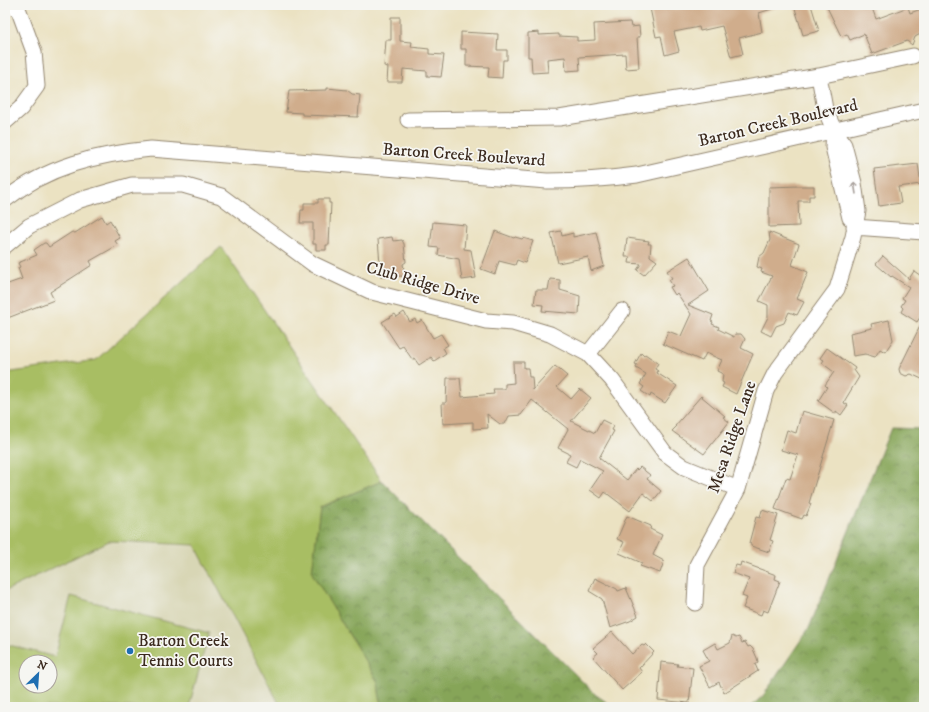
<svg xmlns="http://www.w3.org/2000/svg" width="929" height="712" viewBox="0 0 929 712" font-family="'IM FELL DW Pica',serif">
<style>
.built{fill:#d8d6b5;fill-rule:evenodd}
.green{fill:#a8be63;stroke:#727440;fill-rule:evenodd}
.forest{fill:url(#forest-crowns);stroke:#60683c}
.building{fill:#d0ad8c}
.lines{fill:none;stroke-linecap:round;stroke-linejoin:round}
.minor-casing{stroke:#938670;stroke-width:17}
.minor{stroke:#fff;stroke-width:15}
.oneway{stroke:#a79f9a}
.poi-dot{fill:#1f6fb2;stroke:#f6f6f2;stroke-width:1.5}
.labels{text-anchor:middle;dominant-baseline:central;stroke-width:3.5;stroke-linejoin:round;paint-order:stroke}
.street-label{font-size:17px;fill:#3b2a1e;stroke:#f6f6f2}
.poi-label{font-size:17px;fill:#3b2a1e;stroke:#f6f6f2;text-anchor:start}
</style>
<defs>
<pattern id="forest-crowns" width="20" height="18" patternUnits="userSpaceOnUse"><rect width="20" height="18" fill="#86a559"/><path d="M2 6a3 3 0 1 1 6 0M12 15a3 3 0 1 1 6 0" fill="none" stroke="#6f8749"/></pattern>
</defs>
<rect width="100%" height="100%" fill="#f6f6f2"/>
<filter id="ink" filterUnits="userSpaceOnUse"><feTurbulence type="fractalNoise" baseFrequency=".025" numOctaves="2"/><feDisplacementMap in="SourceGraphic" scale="8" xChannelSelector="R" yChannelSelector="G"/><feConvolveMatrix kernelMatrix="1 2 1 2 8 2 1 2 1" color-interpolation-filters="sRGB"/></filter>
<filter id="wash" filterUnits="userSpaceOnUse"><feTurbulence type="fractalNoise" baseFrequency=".012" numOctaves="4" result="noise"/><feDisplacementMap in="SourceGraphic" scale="16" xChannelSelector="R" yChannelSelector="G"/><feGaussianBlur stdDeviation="0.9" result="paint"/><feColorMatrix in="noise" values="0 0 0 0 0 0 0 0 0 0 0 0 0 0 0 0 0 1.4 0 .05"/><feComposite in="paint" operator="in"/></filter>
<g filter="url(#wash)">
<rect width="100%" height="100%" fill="#ebe2c2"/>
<path class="built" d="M109 541 195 545 281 707H5V591ZM26 662H50V686H26Z"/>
<path class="green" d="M221 247 382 481 320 507 312 573 378 682 381 707H281L195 545 109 541 5 591V373L96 360Z
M71 596 209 633 189 707H5V644L55 657ZM26 662H50V686H26Z"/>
<path class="forest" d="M891 428 924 429V707H750L763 696 809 628Z
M382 481 596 695 614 707H381L378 682 312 573 320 507Z"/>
<g id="blocks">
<path class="building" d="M661 5H674L675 9 696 5H778V7L759 13 762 32 739 38 743 54 731 57 722 26 700 31 699 27 674 32 679 51 665 55 661 36 656 37 650 8Z
M794 5H811L819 31 803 35Z
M826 5H871L876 19 908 7 910 13 924 8V32L915 37 912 45 907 41 872 54 864 34 850 40 847 34 842 36 840 34Z
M391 17H400V41L412 42 411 47 429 49V54L444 55 441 77 427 76V71L403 69 402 82H387L388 67 384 66 386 40H391Z
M630 22 631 27 639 26 640 37H637L639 68 626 69 625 54 579 57 580 70 566 71 565 57 547 59 548 72 532 73 531 57H528V33L539 32V35L559 34V36L577 37V41L595 40 594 24Z
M461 32 498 34 497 50H507V60H503L502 78 488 77 489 67 466 66V49H461Z
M327 88 347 90 352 94 360 95 358 117 302 115V113L286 112 289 91 327 90Z
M918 164 921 184 898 187 901 203 879 206 874 169Z
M799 186H814V196H809V201H798L799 226 769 227V187Z
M318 199H329V203H331L329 245H326V250H316V244H313V223H300L301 210H304V203H318Z
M102 216 106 223 110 220 120 238 115 241 118 245 90 261 92 265 50 292 54 300 5 319V285L22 279 18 268 20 267 18 263 37 255 34 250 44 243H46L49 247 72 232 75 233Z
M433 222 466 225 464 249 471 250 476 278 462 280 459 259 438 255 439 248 430 247Z
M495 231 514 238 515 237 522 239 523 238 533 241 525 263 517 260 515 265 499 261 495 274 481 269Z
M561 231 562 236 573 233V237L596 232 604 266 591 271 588 257 558 263 551 233Z
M769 232 799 244 792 265 808 272 797 299 804 302 797 315 789 312 784 323 776 326 771 336 761 331 768 317V305L759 301 772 276 761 272 762 269 757 267 759 257 764 253 770 240Z
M392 237 393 241 402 240 404 244 406 262 403 264 405 276 381 277 378 239Z
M627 238 649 241 648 244H651L650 256 657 261 644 275 637 270 641 264 629 263 630 257H625Z
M883 256 909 279 914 271 924 278V311L917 322 901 312 903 308 901 306 905 300 902 298 909 287 892 276 891 277 876 264Z
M689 257 709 291 688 305 713 315 711 321 713 322 712 324 719 327 718 329 734 337 735 334H741L745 339 741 348 753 354 736 394 722 387 724 383 722 382 723 374 717 371 722 360 706 353 702 361 663 344 668 331 681 336 691 314 677 293 675 295 670 287 673 286 669 280 672 278 667 271Z
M550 279 560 280V290L580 296 579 314 542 311 543 305 534 304 536 290H548Z
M404 312 410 322 415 319 417 323 422 320 433 338 441 334 448 345 443 348 446 353 434 361 431 357 419 365 414 358 412 359 403 346 399 348 382 322 395 314 397 317Z
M924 318V380L911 374 906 376 900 373 899 369Z
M889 320 893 340 885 352 880 349 875 357 865 354 853 356 850 333 872 328 871 324Z
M827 348 855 368 854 370 859 377 845 400 844 403 848 405 841 415 836 411V414L818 401 827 387 825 385 834 372 822 363 824 360 820 358Z
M641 353 644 356 645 354 658 363 655 369 658 371 657 373 677 386 665 403 651 394 650 397 641 391 644 387 640 384 646 374 636 368 637 365 635 364Z
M513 362H524V368H528L529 377H532L533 390 555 366 567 376 557 387 571 399 580 389 591 398 571 421 595 433 602 420 614 426 612 430 614 431 599 458 627 480 636 469 637 470 640 467 650 475 647 479 661 491 653 501 643 493 630 511 605 492 601 498 590 490 603 471 580 459 576 467 566 462 570 454 558 448 568 429 532 400 521 415 509 416 505 424H500L487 414 488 428 473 429V422L443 424 442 403H446L447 378H460L462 397 494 394 493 389H505V384L514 383Z
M701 396 725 416 723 417 729 422 704 454 672 431 676 427 675 426Z
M802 411 834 420 809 503 811 504 806 516 804 515 802 519 775 509 786 478 790 479 798 455 781 450 787 430 796 433Z
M762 510 778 515 770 540 773 541 769 552 751 546V544L749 543 756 517 760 518Z
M627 516 651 526 650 529 662 535 653 555 664 561 660 573 640 566 642 563 619 553 624 542 617 539Z
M741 562 776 575 775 579 780 581 768 612 763 610 761 615 743 608 747 598 742 596 749 579 733 573 736 565 740 566Z
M595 578 617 589 618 591 626 588 638 616 630 621 610 628 602 599 589 591Z
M612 632 632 654 642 645 644 646 646 644 654 652 639 668 642 672 622 690 593 657 598 653 593 648Z
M732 636 736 638 739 637 742 643 745 642 748 647 750 646 753 649 757 658 758 662 755 664 758 671 724 693 719 682 710 687 699 666 709 661 703 650 715 643 718 649 730 643Z
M661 662 678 664 677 666 693 668 689 703 658 700Z"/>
</g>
</g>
<g filter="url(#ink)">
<use href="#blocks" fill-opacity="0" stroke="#938670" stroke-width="1"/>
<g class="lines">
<defs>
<path id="minor" d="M408 120 559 118 819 76 913 56
M5 122 21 108 37 86 34 52 19 11 12 5
M834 130 833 147 850 218
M5 200C47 166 98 154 151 149L547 181C578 181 607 179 637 175L924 110
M854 227 924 232
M5 246 29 226 80 200 132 185H183L221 196 313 264 372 292 486 321 513 323 550 334 588 354 612 380 665 453 684 467 738 489
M588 354 622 311
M695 603 697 565 738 489 766 391 775 373 837 289 853 237 858 211 854 183 844 145 834 130 825 109 819 76"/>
</defs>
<use href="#minor" class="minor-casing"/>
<use href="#minor" class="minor"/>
</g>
<defs><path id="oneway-shaft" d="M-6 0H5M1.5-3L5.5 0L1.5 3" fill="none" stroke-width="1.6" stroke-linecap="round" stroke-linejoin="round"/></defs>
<use class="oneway" href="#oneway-shaft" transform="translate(855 188) rotate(-99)"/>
</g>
<circle class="poi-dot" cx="130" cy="651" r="4"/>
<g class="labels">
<g class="street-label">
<text transform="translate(778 123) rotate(-13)">Barton Creek Boulevard</text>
<text transform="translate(464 155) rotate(4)">Barton Creek Boulevard</text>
<text transform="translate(423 283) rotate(16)">Club Ridge Drive</text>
<text transform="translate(732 437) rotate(-71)">Mesa Ridge Lane</text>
</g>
<g class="poi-label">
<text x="138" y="641">Barton Creek<tspan x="138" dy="20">Tennis Courts</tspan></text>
</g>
</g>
<rect width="929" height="712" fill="none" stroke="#f6f6f2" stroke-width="20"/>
<g transform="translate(38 674) rotate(25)"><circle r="19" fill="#f6f6f2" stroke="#aba49d"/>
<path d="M0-3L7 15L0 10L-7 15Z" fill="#1f6fb2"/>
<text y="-6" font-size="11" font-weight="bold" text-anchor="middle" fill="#3b2a1e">N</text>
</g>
</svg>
